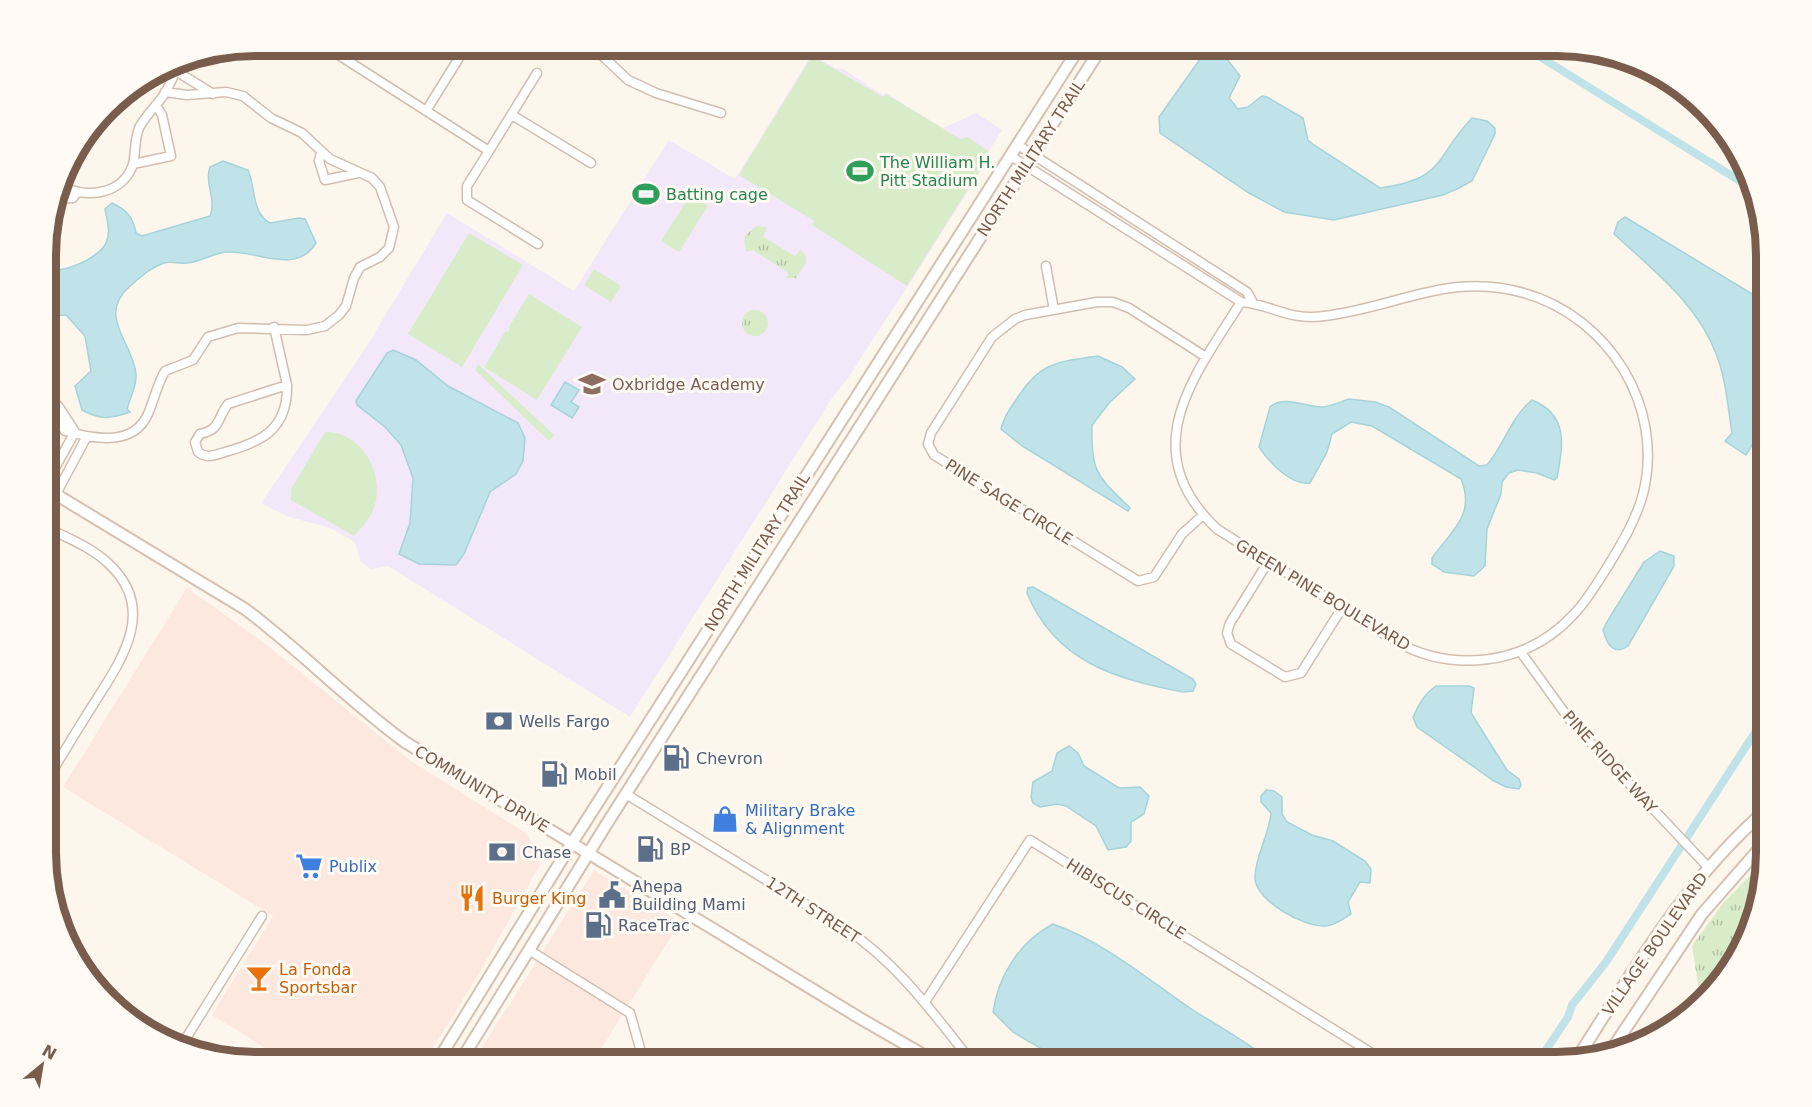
<svg xmlns="http://www.w3.org/2000/svg" width="1812" height="1107" viewBox="0 0 1812 1107" font-family="'DejaVu Sans',sans-serif">
<style>
.commercial{fill:#fde8e0}
.education{fill:#f3e8fa}
.grass{fill:url(#grass-tufts)}
.park{fill:#d8ecc9}
.water{fill:#bfe3e8;stroke:#a5d3da;stroke-width:1.5}
.lines{fill:none;stroke-linecap:round;stroke-linejoin:round}
.canal{stroke:#bfe3e8;stroke-width:8}
.street-casing{stroke:#d1beb0;stroke-width:11}
.secondary-casing{stroke:#d6c0b0;stroke-width:14}
.street{stroke:#fff;stroke-width:8}
.secondary{stroke:#fff;stroke-width:10}
.labels{text-anchor:middle;dominant-baseline:central;stroke-width:6;stroke-linejoin:round;paint-order:stroke}
.street-label{font-size:16px;fill:#7a5c4d;stroke:#fffaf3}
.leisure-label{font-size:16px;fill:#27864d;stroke:#fffaf3;text-anchor:start}
.education-label{font-size:16px;fill:#785e54;stroke:#fffaf3;text-anchor:start}
.service-label{font-size:16px;fill:#4e5e75;stroke:#fffaf3;text-anchor:start}
.shop-label{font-size:16px;fill:#366cbe;stroke:#fffaf3;text-anchor:start}
.food-label{font-size:16px;fill:#c56008;stroke:#fffaf3;text-anchor:start}
.rim{fill:none;stroke:#7a5c4d;stroke-width:8}
</style>
<defs>
<pattern id="grass-tufts" width="24" height="20" patternUnits="userSpaceOnUse" patternTransform="scale(1.5)"><rect width="24" height="20" fill="#d8ecc9"/><path d="M3 7l-1-3M5 7V3M7 7l1-3M15 17l-1-3M17 17v-4M19 17l1-3" fill="none" stroke="#b4c2a5"/></pattern>
</defs>
<rect width="100%" height="100%" fill="#fdf6ec"/>
<path class="commercial" d="M187 588 263 642 411 761 527 834 541 863 477 977 424 1062H288L212 1015 273 916 63 787Z
M594 870 680 922 593 1062H473Z"/>
<path class="education" d="M812 54 835 68 843 69 883 95 886 93 943 128 976 113 1002 130 984 159 983 167 908 286 846 381 832 398 630 717 388 566 371 569 360 561 355 542 330 528 286 516 261 503 365 349 447 213 574 291 669 140 735 179Z"/>
<path class="grass" d="M756 226 767 227 763 237 795 256 800 250 805 254 806 263 796 278H785L788 275 787 272 753 250 746 252 744 237Z
M742 323a13 13 0 1 1 26 0a13 13 0 1 1-26 0Z
M1767 858 1739 957 1700 996 1692 946 1723 903Z"/>
<path class="park" d="M812 56 883 97 886 94 960 139 968 137 988 151 982 167 907 286 812 225 814 221 739 175Z
M690 195 708 206 679 252 661 241Z
M469 233 523 265 462 367 408 334Z
M594 269 621 286 611 302 584 285Z
M529 294 582 327 537 400 484 367 505 332 509 331V327Z
M478 364 554 435 549 441 475 370Z
M325 432C363 431 387 477 373 510 369 520 361 528 354 536L291 500V489Z"/>
<path class="water" d="M1210 45H1225L1224 55 1240 76 1229 98 1238 109 1248 107 1262 96 1267 97 1303 118 1308 140 1314 145 1380 188C1447 178 1433 159 1472 118L1487 121 1495 128V134L1472 181 1459 188 1443 195 1334 220 1284 212 1249 193 1160 133 1159 117Z
M223 161 248 170C256 188 251 212 270 223L299 218 305 219 316 243C296 276 256 250 227 252 213 253 201 262 187 263 179 264 172 261 164 263 150 268 142 276 130 286 96 316 133 342 136 374 137 386 130 398 127 409L130 412C111 419 100 420 82 410L75 386 91 371 85 336 66 315 47 316V268C62 275 99 258 106 243 111 232 107 220 105 209L112 203C127 210 133 217 136 233L142 236 210 216C217 199 204 183 210 167Z
M1625 217 1767 303V421L1746 455 1725 441 1732 433C1728 408 1726 380 1717 356 1698 304 1653 270 1614 234L1618 222Z
M393 350 416 360 448 386 518 423 525 438 523 461 516 474 490 492 464 554 456 565 419 564 399 554 410 523 413 478 401 445 385 427 357 405 356 401 387 353Z
M1098 356 1122 367 1135 379 1110 402 1092 425C1091 474 1097 475 1130 508L1128 511 1022 446 1001 429C1003 418 1010 408 1016 400 1040 362 1056 362 1098 356Z
M565 382 579 390 571 402 579 407 572 418 551 405Z
M1349 399 1375 402 1389 407 1479 466 1487 465C1504 445 1511 417 1532 400 1569 415 1563 445 1557 478L1554 480 1537 473 1518 470 1509 473 1502 482 1501 494 1487 529 1485 566 1474 576 1444 572 1432 564V558C1451 531 1476 515 1461 479L1372 426 1351 422 1332 434 1327 452 1310 483C1291 486 1269 462 1259 447L1270 407C1282 395 1305 406 1321 407 1330 407 1340 402 1349 399Z
M1660 551 1674 556V566L1628 646C1613 656 1607 644 1603 630L1608 620 1644 562Z
M1033 587 1193 679 1196 684 1193 691 1183 692C1116 679 1055 662 1027 593L1028 588Z
M1436 686H1469L1474 688 1471 713 1507 770 1519 779 1521 785 1519 789 1506 787 1494 781 1417 727 1413 717C1419 704 1424 694 1436 686Z
M1069 746 1078 753 1084 766 1119 788 1140 787 1149 796 1144 814 1131 822V841L1126 847 1108 850 1096 826 1066 806 1057 804 1040 807 1033 803 1031 797 1033 782 1052 771 1057 753Z
M1266 790 1274 791 1282 797V814L1287 822 1312 835 1333 841 1365 861 1371 869 1370 883 1360 882 1348 902 1351 914C1343 919 1335 925 1326 926 1305 928 1253 900 1255 876 1256 855 1269 835 1271 813L1261 802V796Z
M1053 924C1104 942 1146 978 1190 1008 1217 1026 1246 1040 1271 1062H1064L1013 1032 993 1012C998 976 1020 941 1053 924Z"/>
<g class="lines">
<path class="canal" d="M1521 45 1748 186
M1538 1062 1568 1017 1572 1005 1606 962 1767 714"/>
<defs>
<path id="street" d="M323 45 489 151 467 186V200L538 244
M591 45 628 80 656 93 721 113
M426 111 467 45
M512 115 591 163
M1018 145 1247 292 1253 303
M489 151 537 73
M321 153 319 161 325 180 358 173
M1011 156 1241 302C1271 304 1288 321 1324 316 1395 308 1450 271 1524 293 1609 317 1665 407 1643 494 1635 523 1620 546 1605 571 1595 586 1586 602 1573 615 1527 665 1453 674 1395 641L1217 529C1134 450 1193 378 1241 302
M133 164 171 156 162 115 156 105
M60 184C83 200 121 195 132 167 137 153 133 140 140 126 146 116 153 109 160 100 167 92 171 81 176 71L213 94
M56 197 58 199 73 198 77 192
M1046 266 1054 310
M274 327 287 385
M287 385C288 429 262 442 225 452 215 455 207 459 198 452L195 442 200 434C221 430 217 418 228 404Z
M47 395 59 407 75 432
M59 407 56 417 65 431C91 438 133 448 148 414 154 400 157 385 165 371L193 360 208 337 238 328 307 330 325 326 339 315 346 306 354 278 360 267 380 257 389 248 394 227 380 187 372 178 330 159 302 133 271 118 243 96 226 92 187 95 165 92
M47 482 75 432
M56 494 86 438
M1203 515 1182 534 1154 577 1138 581 934 455 928 444 931 433 992 337 1015 319 1025 315 1097 302H1113L1129 308 1206 357
M47 528C68 538 93 548 110 565 158 611 120 662 93 705 77 730 62 755 47 780
M1268 562 1230 623 1227 633 1231 644 1285 677 1301 673 1342 608
M1520 651 1572 723 1708 867
M626 794 846 929C895 962 928 1006 964 1052L965 1062
M1753 822 1767 836
M529 950 630 1013 644 1062
M925 1002 1030 840 1386 1062
M183 1043 262 916"/>
<path id="secondary" d="M47 489 245 609C301 651 349 701 405 742L863 1020 936 1062
M1612 1049 1702 914 1767 840
M1576 1060C1633 971 1686 879 1767 809
M437 1062 572 843 1081 45
M460 1062 606 825 1103 45"/>
</defs>
<use href="#street" class="street-casing"/>
<use href="#secondary" class="secondary-casing"/>
<use href="#street" class="street"/>
<use href="#secondary" class="secondary"/>
</g>
<defs>
<symbol id="stadium-bare" viewBox="-9 -9 18 18"><path d="M0-5a6.5 5 0 1 0 0 10a6.5 5 0 1 0 0-10ZM-3.5-1.8h7v3.6h-7Z" fill="#2e9e5b" stroke="#fffaf3" stroke-width="2.5" paint-order="stroke"/></symbol>
<symbol id="school-bare" viewBox="-9 -9 18 18"><path d="M0-5L7-2L0 1L-7-2ZM-4 1L0 2.5L4 1V4Q0 6-4 4Z" fill="#8d6e63" stroke="#fffaf3" stroke-width="2.5" paint-order="stroke"/></symbol>
<symbol id="bank-bare" viewBox="-9 -9 18 18"><path d="M-6-4H6V4H-6ZM0-2.3a2.3 2.3 0 1 0 0 4.6a2.3 2.3 0 1 0 0-4.6Z" fill="#5c6f8a" stroke="#fffaf3" stroke-width="2.5" paint-order="stroke"/></symbol>
<symbol id="fuel-bare" viewBox="-9 -9 18 18"><path d="M-5.5-6h7V0h2V4h1.3V-2.5L3-4.5l.8-.8L6-3V5H2.5V1h-1V6h-7ZM-4.2-4.7v3.2H.2V-4.7Z" fill="#5c6f8a" stroke="#fffaf3" stroke-width="2.5" paint-order="stroke"/></symbol>
<symbol id="shop-bare" viewBox="-9 -9 18 18"><path d="M-5-2.5h2.3a2.7 3.5 0 0 1 5.4 0H5L5.5 6h-11ZM-1.5-2.5h3a1.5 2.3 0 0 0-3 0Z" fill="#3f7fe0" stroke="#fffaf3" stroke-width="2.5" paint-order="stroke"/></symbol>
<symbol id="supermarket-bare" viewBox="-9 -9 18 18"><path d="M-6-5.5h2.5l.6 2H6L4.5 2H-2.5L-4.4-4H-6ZM-1.5 3.2a1.3 1.3 0 1 0 .1 0ZM3 3.2a1.3 1.3 0 1 0 .1 0Z" fill="#3f7fe0" stroke="#fffaf3" stroke-width="2.5" paint-order="stroke"/></symbol>
<symbol id="civic-bare" viewBox="-9 -9 18 18"><path d="M-.6-6.5H3V-4.5H.6V-3L4-1V1h2V6H-6V1h2V-1L-.6-3ZM-1.2 2.5V6h2.4V2.5Z" fill="#5c6f8a" stroke="#fffaf3" stroke-width="2.5" paint-order="stroke"/></symbol>
<symbol id="restaurant-bare" viewBox="-9 -9 18 18"><path d="M-5-6h1v4h1v-4h1v4h1v-4h1v5L-1.5 .5V6h-2V.5L-5-1ZM5-6V6H3V1.5H1.5Q1.5-4 5-6Z" fill="#e8710a" stroke="#fffaf3" stroke-width="2.5" paint-order="stroke"/></symbol>
<symbol id="bar-bare" viewBox="-9 -9 18 18"><path d="M-6-5H6L.8 .8V4.5H3.5V6h-7V4.5H-.8V.8Z" fill="#e8710a" stroke="#fffaf3" stroke-width="2.5" paint-order="stroke"/></symbol>
</defs>
<g fill-rule="evenodd">
<use href="#stadium-bare" x="841" y="152" width="38" height="38"/>
<use href="#stadium-bare" x="627" y="175" width="38" height="38"/>
<use href="#school-bare" x="573" y="365" width="38" height="38"/>
<use href="#bank-bare" x="480" y="702" width="38" height="38"/>
<use href="#fuel-bare" x="657" y="739" width="38" height="38"/>
<use href="#fuel-bare" x="535" y="755" width="38" height="38"/>
<use href="#shop-bare" x="706" y="800" width="38" height="38"/>
<use href="#fuel-bare" x="631" y="830" width="38" height="38"/>
<use href="#bank-bare" x="483" y="833" width="38" height="38"/>
<use href="#supermarket-bare" x="290" y="847" width="38" height="38"/>
<use href="#civic-bare" x="593" y="876" width="38" height="38"/>
<use href="#restaurant-bare" x="453" y="879" width="38" height="38"/>
<use href="#fuel-bare" x="579" y="906" width="38" height="38"/>
<use href="#bar-bare" x="240" y="959" width="38" height="38"/>
</g>
<g class="labels">
<g class="street-label">
<text transform="translate(1031 158) rotate(-57)">NORTH MILITARY TRAIL</text>
<text transform="translate(1009 502) rotate(32)">PINE SAGE CIRCLE</text>
<text transform="translate(757 552) rotate(-58)">NORTH MILITARY TRAIL</text>
<text transform="translate(1323 595) rotate(31)">GREEN PINE BOULEVARD</text>
<text transform="translate(1610 762) rotate(48)">PINE RIDGE WAY</text>
<text transform="translate(482 789) rotate(31)">COMMUNITY DRIVE</text>
<text transform="translate(1126 899) rotate(32)">HIBISCUS CIRCLE</text>
<text transform="translate(813 910) rotate(33)">12TH STREET</text>
<text transform="translate(1655 944) rotate(-55)">VILLAGE BOULEVARD</text>
</g>
<g class="leisure-label">
<text x="880" y="162">The William H.<tspan x="880" dy="18">Pitt Stadium</tspan></text>
<text x="666" y="194">Batting cage</text>
</g>
<g class="education-label">
<text x="612" y="384">Oxbridge Academy</text>
</g>
<g class="service-label">
<text x="519" y="721">Wells Fargo</text>
<text x="696" y="758">Chevron</text>
<text x="574" y="774">Mobil</text>
<text x="670" y="849">BP</text>
<text x="522" y="852">Chase</text>
<text x="632" y="886">Ahepa<tspan x="632" dy="18">Building Mami</tspan></text>
<text x="618" y="925">RaceTrac</text>
</g>
<g class="shop-label">
<text x="745" y="810">Military Brake<tspan x="745" dy="18">&amp; Alignment</tspan></text>
<text x="329" y="866">Publix</text>
</g>
<g class="food-label">
<text x="492" y="898">Burger King</text>
<text x="279" y="969">La Fonda<tspan x="279" dy="18">Sportsbar</tspan></text>
</g>
</g>
<path d="M0 0H1812V1107H0ZM255 56H1557A199 199 0 0 1 1756 255V853A199 199 0 0 1 1557 1052H255A199 199 0 0 1 56 853V255A199 199 0 0 1 255 56Z" fill="#fffaf3" fill-rule="evenodd"/>
<path class="rim" d="M255 56H1557A199 199 0 0 1 1756 255V853A199 199 0 0 1 1557 1052H255A199 199 0 0 1 56 853V255A199 199 0 0 1 255 56Z"/>
<g transform="translate(42 1065) rotate(30)" stroke="#fffaf3" stroke-width="4.5" paint-order="stroke">
<path d="M0-4.5L10 22L0 15L-10 22Z" fill="#7a5c4d"/>
<text y="-9" font-size="16" font-weight="bold" text-anchor="middle" fill="#7a5c4d">N</text>
</g>
</svg>
